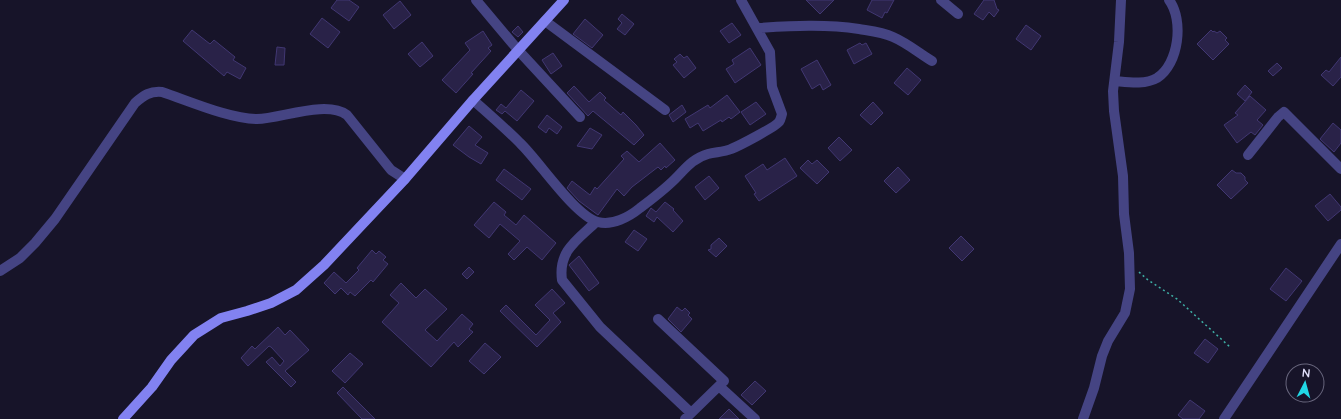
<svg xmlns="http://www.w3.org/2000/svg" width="1341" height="419" viewBox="0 0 1341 419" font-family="Lato,sans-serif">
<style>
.building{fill:#292248;stroke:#413772}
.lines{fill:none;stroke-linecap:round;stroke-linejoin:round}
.path{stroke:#3fb0a6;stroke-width:1.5;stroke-dasharray:2 3;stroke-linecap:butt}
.street{stroke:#454483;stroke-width:10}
.secondary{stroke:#8282f1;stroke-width:10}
</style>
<rect width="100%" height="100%" fill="#171429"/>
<path class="building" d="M337 0H349L359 7 349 21 331 8Z
M806 0H834L820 14Z
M872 0H894L887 13 885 12 882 18 867 10Z
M984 0H994L997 9 999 10 994 17 989 12 983 20 974 14Z
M400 1 411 15 394 29 383 15Z
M622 14 634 24 625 35 617 29 622 23 618 19Z
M322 18 340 32 328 48 310 34Z
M585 19 603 35 592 48 573 34Z
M732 23 741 35 729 43 720 31Z
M1026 25 1041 36 1031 50 1016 39Z
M518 26 523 32 518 37 512 32Z
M192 30 210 44 214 40 235 57 233 60 246 68 240 79 227 72 224 76 183 41Z
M1211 30 1213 32 1214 31 1217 33 1220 31 1227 38 1225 40 1229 44 1213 60 1197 44Z
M483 31 492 45 488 48 491 51 471 73 473 74 456 93 442 80 470 50 465 43Z
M422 42 433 56 420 67 408 54Z
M860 43 862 45 866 43 872 54 854 64 847 50Z
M277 47 285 48 284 65H275Z
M750 48 761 65 735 83 726 69 734 64 732 60Z
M553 53 562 66 551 74 542 60Z
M680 54 684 58 687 56 696 68 684 78 673 65 677 62 674 59Z
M1341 57V77L1333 86 1321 75 1326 70 1329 72Z
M817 60 831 85 823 90 820 84 812 89 801 69Z
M1277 63 1282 68 1273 76 1268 71Z
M907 68 921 80 908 95 894 83Z
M1245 85 1252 92 1245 101 1237 94Z
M574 86 589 102 600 92 606 98 604 100 621 115 623 112 636 125 644 135 634 145 593 111 588 116 567 93Z
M521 90 534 101 517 121 505 111 502 114 496 110 501 104 506 108Z
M727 95 740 112 731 119 729 117 722 122 721 120 703 131 698 123 690 128 685 119 708 105 710 108Z
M1250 96 1266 110 1257 120 1263 125 1255 135 1251 132 1237 143 1224 125 1238 115 1235 113Z
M756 102 766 114 750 125 741 112Z
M873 102 883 113 871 125 860 115Z
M682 105 686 112 673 122 669 115Z
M547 115 562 127 557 134 549 128 546 133 538 127Z
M1333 123 1341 130V143L1334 152 1320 139Z
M469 126 482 137 475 145 488 153 481 164 469 157 453 145Z
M590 128 602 135 592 149 577 146Z
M839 137 852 150 840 161 828 148Z
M660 143 675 160 666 168 665 166 661 170 658 167 632 187 624 196 617 189 598 215 579 201 567 188 572 181 590 195 595 187 597 189 624 159 621 156 627 151 639 162Z
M785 158 797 176 759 201 754 194 756 193 745 176 763 164 767 170Z
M808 160 812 164 817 160 829 172 817 184 800 168Z
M898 167 910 180 896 193 884 181Z
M504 169 531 189 522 200 496 180Z
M1232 170 1236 173H1241L1245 177V180L1248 183 1231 199 1217 185Z
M709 176 719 188 705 200 695 187Z
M1330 194 1341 207V210L1328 221 1315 206Z
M494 202 506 212 504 215 516 225 524 215 556 243 542 260 527 247 514 260 508 254 520 241 500 224 489 238 474 225Z
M665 202 674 209 673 210 683 221 673 232 657 217 654 222 646 216 651 208 656 212Z
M634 230 647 239 638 251 625 242Z
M961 236 974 249 962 261 949 248Z
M719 238 727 246 716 257 708 250 711 249V245Z
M372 250 376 254 379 251 386 257 383 260 388 264 373 282 371 280 355 296 350 292 348 295 341 288 335 294 324 283 334 272 346 283 359 270 357 268Z
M579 256 599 283 589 291 569 265Z
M469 267 474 272 467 279 462 274Z
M1286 268 1302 281 1286 301 1270 289Z
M401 283 416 298 425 289 447 309 425 330 437 341 462 314 473 324 469 329 473 332 458 347 454 342 431 367 382 322 399 303 390 295Z
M552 289 565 303 553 313 561 322 537 347 500 311 506 305 536 335 550 320 535 305Z
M677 307 682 311 685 308 690 313 688 315 692 319 681 332 668 319Z
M278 327 285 335 290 330 309 350 285 371 296 382 291 387 266 362 272 357 280 366 284 361 271 347 269 346 248 366 241 358 252 346 255 349Z
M1205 339 1218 349 1208 363 1194 353Z
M485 343 501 357 484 374 469 361Z
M350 353 363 364 345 383 332 371Z
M755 381 766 391 752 405 741 395Z
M343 387 375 419H362L337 393Z
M1190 400 1205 411 1199 419H1183L1178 415Z
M729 409 739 419H719Z"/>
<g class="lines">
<path class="path" d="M1139 272 1148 280 1177 299 1230 347"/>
<path class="street" d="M476 0 518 50 580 117
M941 0 958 14
M545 21 665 110
M758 28C792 26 825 24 859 29 871 31 882 32 893 37 907 43 919 53 932 61
M1115 81C1127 82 1145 85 1157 78 1179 64 1184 20 1169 0
M473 100C489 114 505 128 520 143 539 161 575 216 598 222 612 226 629 217 640 208 652 199 664 190 675 179 685 169 693 158 708 154 716 152 724 152 731 149 739 146 775 127 779 122 781 119 781 117 782 114L772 87 770 52 741 0
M1248 155 1278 117 1284 112 1341 169
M596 222C577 240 558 251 562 280L600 327 691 413
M0 271 20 258 35 243 55 219 135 103C144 95 150 91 162 92 189 101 230 119 257 119 282 118 327 100 347 115L391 170 405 179
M658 319 724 381 685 419
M719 386 755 419
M1083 419 1094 388 1102 356 1108 341 1125 313 1130 289 1129 253 1124 214 1123 176 1114 111 1113 91 1119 42 1121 0
M1224 419 1341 244"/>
<path class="secondary" d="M123 419 152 387 171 360 194 335 221 318 247 311 271 303 296 290 324 265 405 179 473 100 564 0"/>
</g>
<g transform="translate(1305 383) rotate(6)"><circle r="19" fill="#171429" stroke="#68667d"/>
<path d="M0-3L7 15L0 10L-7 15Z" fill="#21d8e6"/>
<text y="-6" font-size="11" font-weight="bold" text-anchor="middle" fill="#e2e0fb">N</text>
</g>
</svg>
